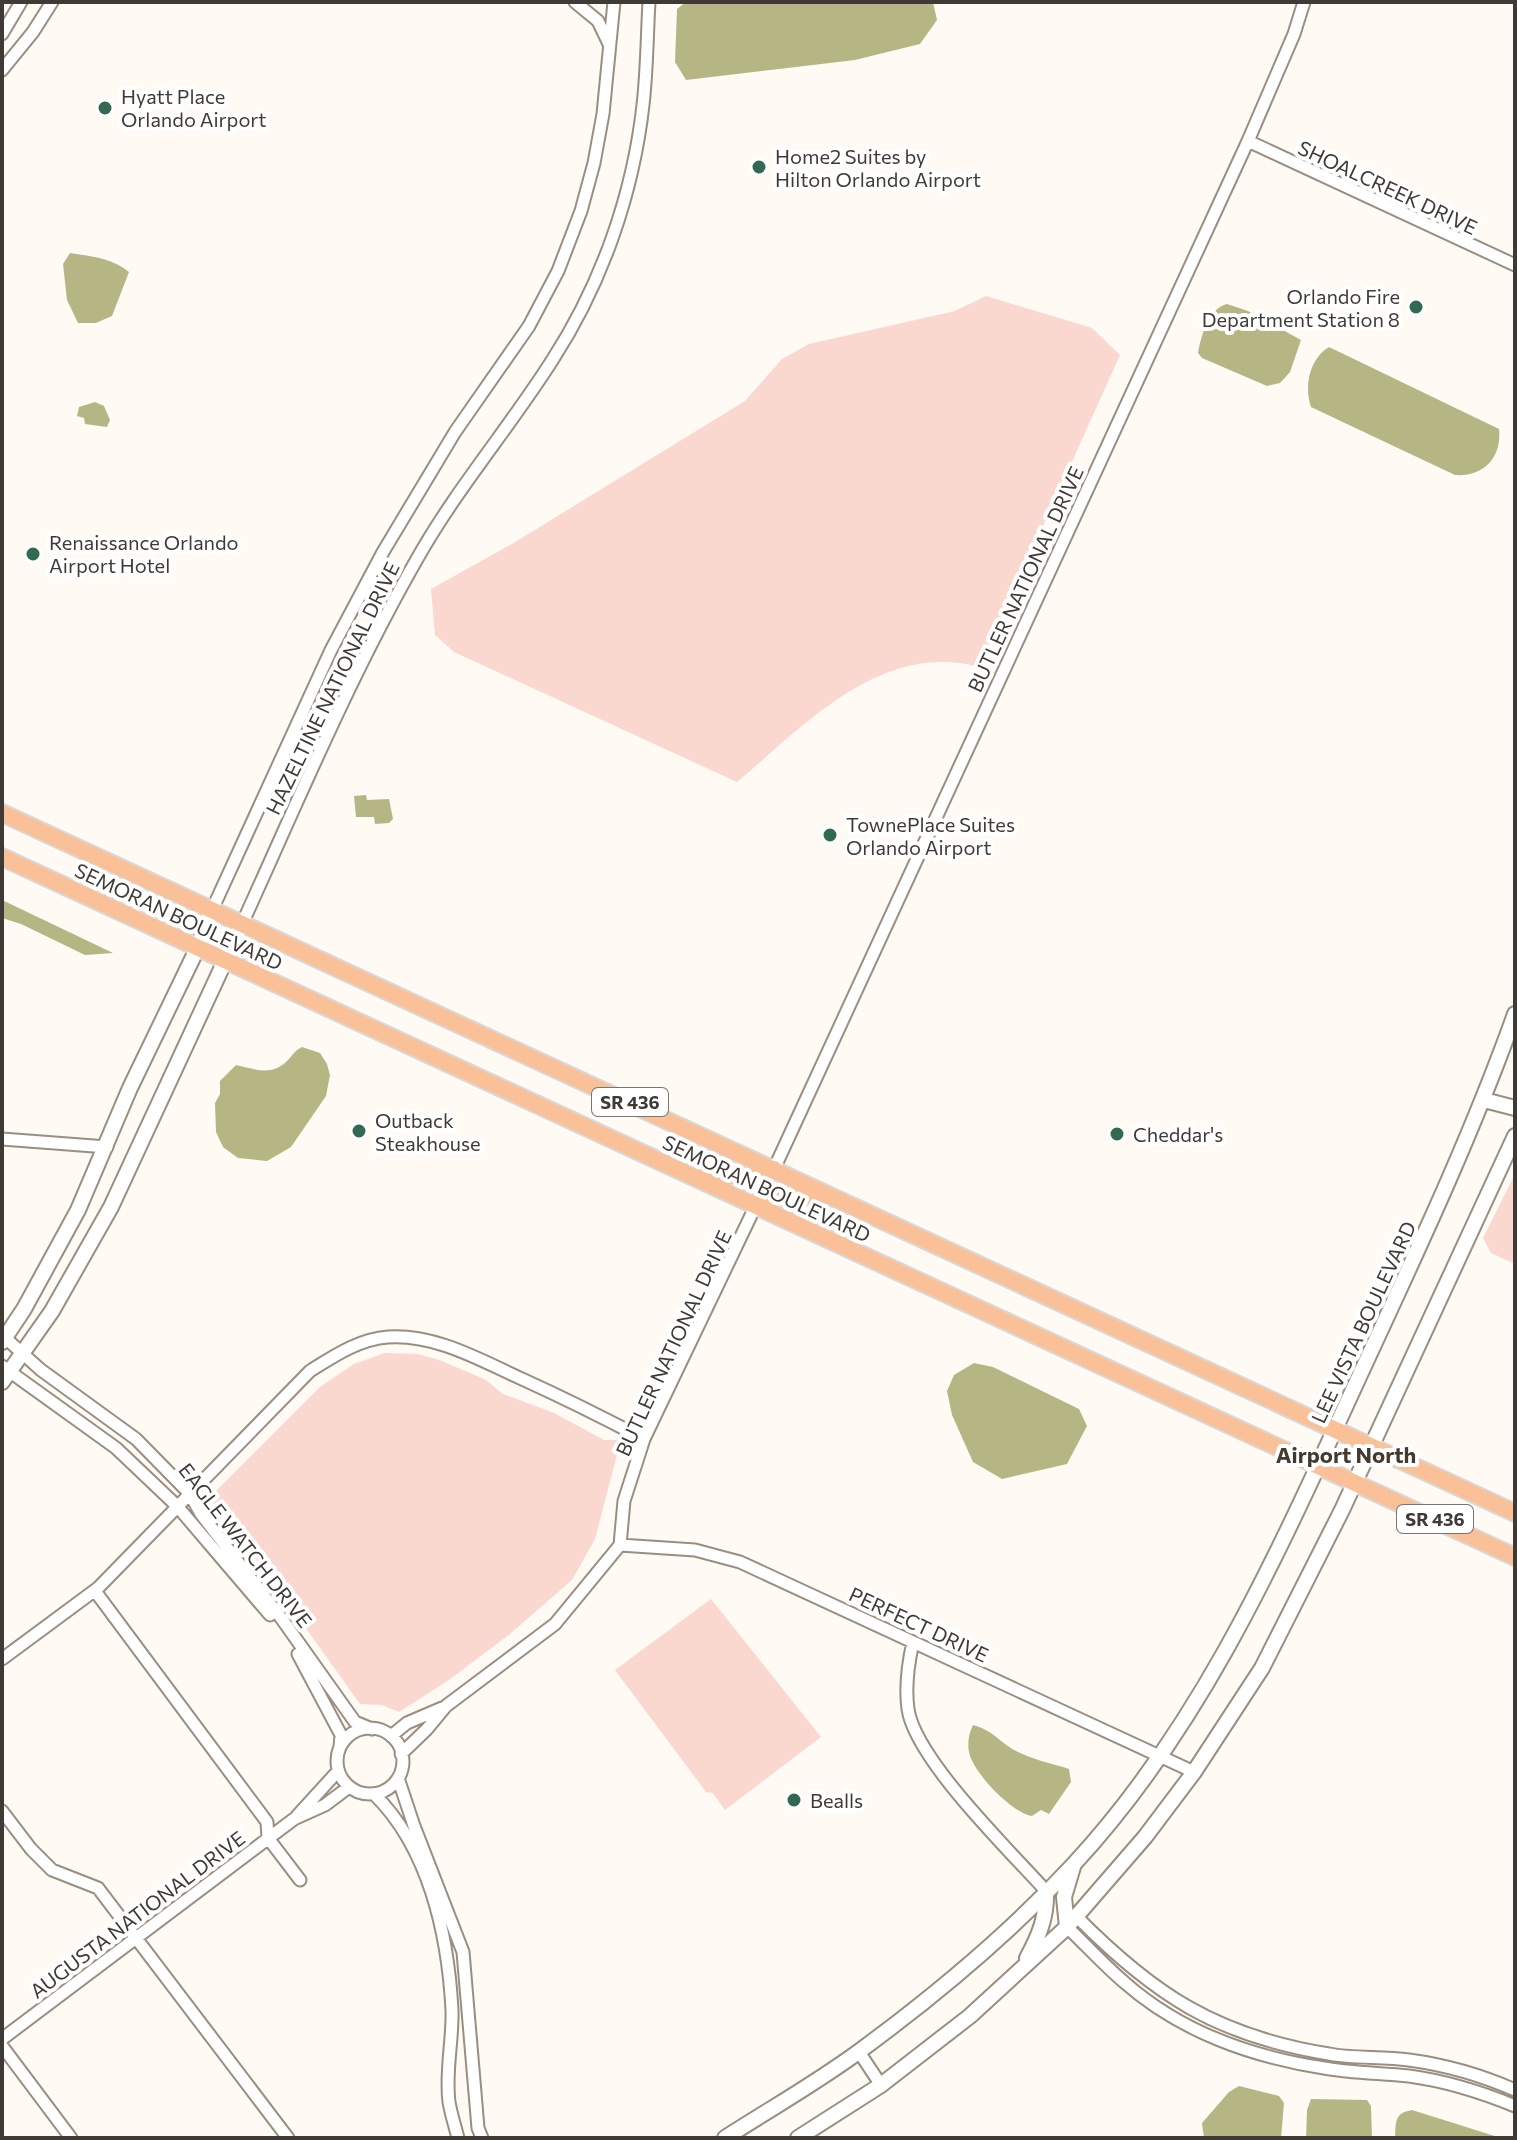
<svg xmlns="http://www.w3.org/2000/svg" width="1517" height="2140" viewBox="0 0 1517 2140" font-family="Commissioner,sans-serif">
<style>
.green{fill:#fbd8cf}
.water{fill:#b6b685}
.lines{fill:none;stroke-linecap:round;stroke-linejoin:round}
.minor-casing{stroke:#9a8e81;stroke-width:15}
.tertiary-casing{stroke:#9a8e81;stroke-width:18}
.primary-casing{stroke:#d9d8d7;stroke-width:20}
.minor{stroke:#fff;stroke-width:11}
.tertiary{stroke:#fff;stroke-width:14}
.primary{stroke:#fac199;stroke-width:16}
.poi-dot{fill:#326951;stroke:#fff;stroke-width:3}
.labels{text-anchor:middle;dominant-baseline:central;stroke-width:8;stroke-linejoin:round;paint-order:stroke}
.shield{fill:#fff;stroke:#797572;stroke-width:2}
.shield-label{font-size:18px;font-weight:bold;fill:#3f3a35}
.poi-label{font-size:20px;fill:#3f3a35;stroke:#fff;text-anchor:start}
.street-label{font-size:20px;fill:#3f3a35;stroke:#fff}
.neighbourhood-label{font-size:22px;font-weight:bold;fill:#43392d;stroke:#fff}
</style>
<rect width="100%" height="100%" fill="#fffaf4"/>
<path class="green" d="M986 296 1092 328 1120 355 984 657 976 666C879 643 805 725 737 782L454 652 435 635 431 589 512 544 745 401 782 359 809 344 955 311Z
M1515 1174V1264L1491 1253 1483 1238Z
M385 1353 418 1354 442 1361 486 1380 503 1394 554 1413 604 1440H618L619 1447 595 1539 572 1580 510 1634 449 1680 399 1712 382 1705 360 1704 262 1567 209 1498 320 1387 354 1364Z
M711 1599 821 1737 725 1810 713 1793 706 1792 615 1670Z"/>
<path class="water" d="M686 2H933L937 20 920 44 855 60 686 80 675 62 677 9Z
M70 253C90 256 112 258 129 272L112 316 96 323H78L67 300 63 264Z
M1227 304 1248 311 1301 340 1290 372 1280 383 1267 386 1202 358 1198 353C1201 336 1209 308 1227 304Z
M1329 347 1499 429C1502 457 1484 477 1455 475L1311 407C1304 387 1309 359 1329 347Z
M95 402 104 406 110 420 107 427 85 424 84 418 77 416 79 407Z
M366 795 367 800 389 799 393 819 389 823 375 824 374 817H356L354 796Z
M2 900 113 953 85 955 21 924 2 918Z
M302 1047 320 1053 327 1064 330 1075 326 1096 291 1147 267 1161 238 1158 223 1147 216 1132 215 1103 220 1094V1081L236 1065C255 1069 272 1077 288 1060 293 1055 294 1051 302 1047Z
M974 1363 993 1367 1079 1409 1087 1426 1067 1464 1002 1479 973 1462 952 1415 947 1391 954 1375Z
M973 1725C993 1730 999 1742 1016 1751 1033 1760 1051 1763 1069 1769L1071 1782 1049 1814 1041 1810 1032 1816C1012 1813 977 1776 970 1756 967 1746 968 1735 973 1725Z
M1239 2086 1279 2096 1284 2103 1281 2138H1204L1202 2123 1229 2092Z
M1311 2099 1367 2100 1371 2106 1372 2138H1306L1307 2110Z
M1412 2110 1501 2138H1395C1396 2122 1394 2113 1412 2110Z"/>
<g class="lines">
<defs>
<path id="minor" d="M575 2 598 21 609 44
M2 34 21 2
M2 70 33 32 52 2
M1248 141 1515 265
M212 910 331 650 383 552 455 432 529 326 558 271 581 211 594 163 603 114 614 2
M242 924C298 801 350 676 417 559 457 488 510 427 553 359 602 283 633 194 643 105 647 71 647 36 649 2
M2 1139 107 1147
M774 1169 1248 141 1294 34 1304 2
M2 1335 41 1370 136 1439 190 1494 201 1514 279 1615 355 1722 372 1729
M2 1366 116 1448 177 1506 270 1615
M620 1545 695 1550 740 1562 1194 1772
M620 1545 624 1501 644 1439 756 1205
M95 1591 267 1822 268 1838 300 1880
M913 1642C908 1664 905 1687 908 1709 915 1759 1011 1852 1046 1891
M298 1654 341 1735 340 1747
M2 1659 98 1588 310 1371C334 1356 359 1339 388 1337 436 1334 480 1360 522 1379 564 1398 604 1418 644 1439
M337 1761a33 33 0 1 1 66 0a33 33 0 1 1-66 0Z
M391 1736 407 1723 442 1708
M401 1754 427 1729 446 1706 555 1624 620 1545
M398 1778 414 1826 463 1952 478 2128 482 2138
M374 1794C429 1848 448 1934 452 2010 453 2040 445 2072 449 2102 451 2114 455 2126 458 2138
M2 1811 31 1849 52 1870 98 1888 288 2138
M297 1816 338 1771
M1076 1916C1154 1995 1217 2036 1329 2054 1355 2059 1383 2056 1409 2060 1446 2065 1481 2075 1515 2090
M1067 1927C1086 1945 1104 1965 1124 1982 1179 2031 1252 2057 1324 2068 1352 2073 1381 2073 1409 2076 1446 2081 1481 2092 1515 2106
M2 2039 294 1819 325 1805 349 1787
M2 2046 71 2138
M859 2052 881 2085"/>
<path id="tertiary" d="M1484 1100 1515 1108
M2 1342 24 1309 78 1210 130 1088 198 947 212 910
M2 1382 52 1311 111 1207 242 924
M1067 1927 1064 1897 1073 1867
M1027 1958C1039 1936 1047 1917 1046 1891
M725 2138C770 2109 818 2082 861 2050 937 1994 1010 1933 1074 1864 1201 1727 1276 1557 1353 1390 1410 1266 1469 1143 1515 1014
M798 2138 881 2085 970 2016 1067 1927 1145 1837 1194 1772 1262 1668 1342 1510 1515 1136"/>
<path id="primary" d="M2 813 1515 1513
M2 857 1515 1557
M703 1177 746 1176 774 1169
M756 1205 786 1196H825"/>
</defs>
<use href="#minor" class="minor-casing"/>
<use href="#tertiary" class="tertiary-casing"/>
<use href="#primary" class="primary-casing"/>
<use href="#minor" class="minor"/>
<use href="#tertiary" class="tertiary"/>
<use href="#primary" class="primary"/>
</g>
<g class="poi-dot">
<circle cx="105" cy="108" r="8"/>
<circle cx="759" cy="167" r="8"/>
<circle cx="1416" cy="307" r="8"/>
<circle cx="33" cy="554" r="8"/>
<circle cx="830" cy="835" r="8"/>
<circle cx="359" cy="1131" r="8"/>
<circle cx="1117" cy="1134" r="8"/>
<circle cx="794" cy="1800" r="8"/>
</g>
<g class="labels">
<g class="shield">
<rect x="592" y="1088" width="76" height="28" rx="6"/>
<rect x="1397" y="1505" width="76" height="28" rx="6"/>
</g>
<g class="shield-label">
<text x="630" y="1102">SR 436</text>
<text x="1435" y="1519">SR 436</text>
</g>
<g class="poi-label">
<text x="121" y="96">Hyatt Place<tspan x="121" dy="23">Orlando Airport</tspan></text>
<text x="775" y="156">Home2 Suites by<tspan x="775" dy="23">Hilton Orlando Airport</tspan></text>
<text x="1400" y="296" text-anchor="end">Orlando Fire<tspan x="1400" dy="23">Department Station 8</tspan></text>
<text x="49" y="542">Renaissance Orlando<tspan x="49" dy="23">Airport Hotel</tspan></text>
<text x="846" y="824">TownePlace Suites<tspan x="846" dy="23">Orlando Airport</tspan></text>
<text x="375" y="1120">Outback<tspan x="375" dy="23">Steakhouse</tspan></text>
<text x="1133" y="1134">Cheddar's</text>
<text x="810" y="1800">Bealls</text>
</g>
<g class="street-label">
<text transform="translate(1388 187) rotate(25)">SHOALCREEK DRIVE</text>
<text transform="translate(1025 579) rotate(-65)">BUTLER NATIONAL DRIVE</text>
<text transform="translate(332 688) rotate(-64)">HAZELTINE NATIONAL DRIVE</text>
<text transform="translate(179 916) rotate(25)">SEMORAN BOULEVARD</text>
<text transform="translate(767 1188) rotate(25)">SEMORAN BOULEVARD</text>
<text transform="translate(1363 1322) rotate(-65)">LEE VISTA BOULEVARD</text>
<text transform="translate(673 1343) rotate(-65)">BUTLER NATIONAL DRIVE</text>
<text transform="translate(246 1545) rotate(52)">EAGLE WATCH DRIVE</text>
<text transform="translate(919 1624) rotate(25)">PERFECT DRIVE</text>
<text transform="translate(137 1914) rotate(-37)">AUGUSTA NATIONAL DRIVE</text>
</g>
<g class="neighbourhood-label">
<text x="1346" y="1454">Airport North</text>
</g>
</g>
<rect width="1517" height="2140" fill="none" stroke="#3f3a35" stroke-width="8"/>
</svg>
